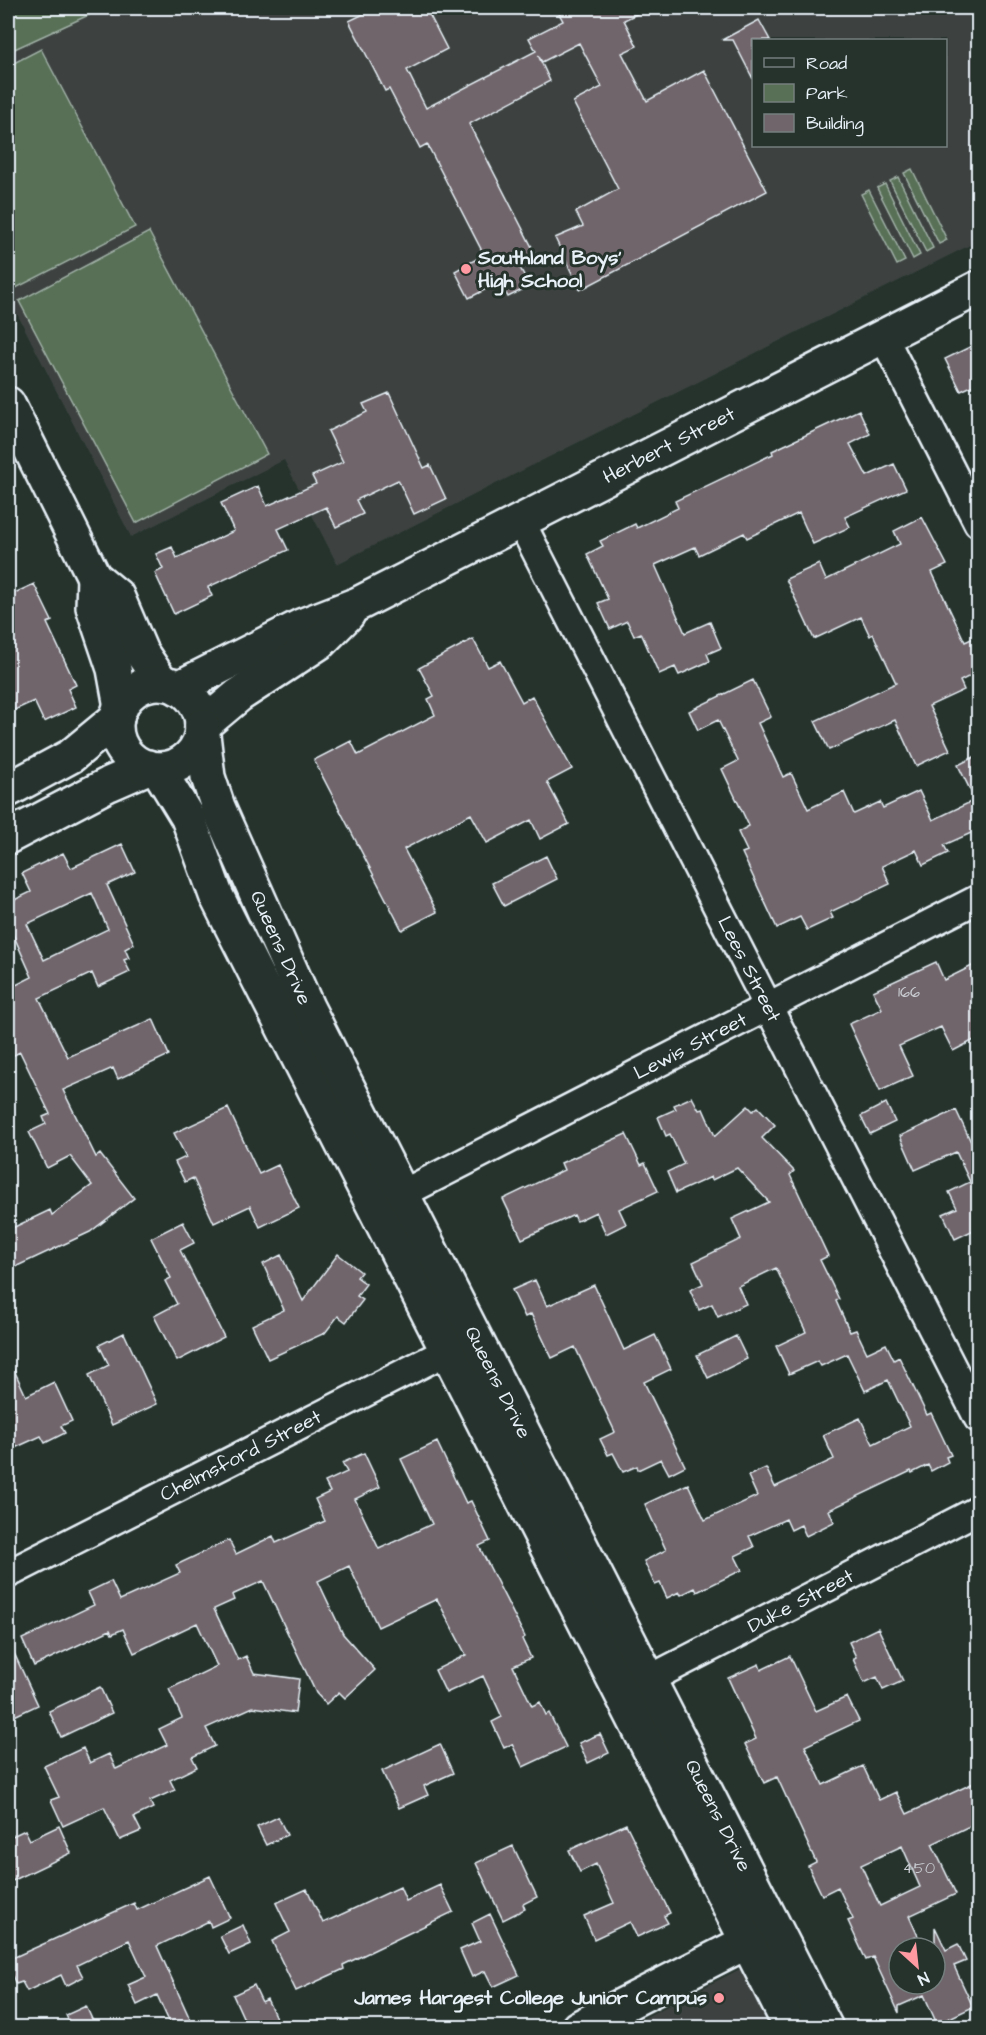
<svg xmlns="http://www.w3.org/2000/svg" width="986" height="2035" viewBox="0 0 986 2035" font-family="'Architects Daughter',sans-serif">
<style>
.built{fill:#3c423f;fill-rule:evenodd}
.green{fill:#587056;stroke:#a0b0a7;stroke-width:1.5}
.building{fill:#70656a;stroke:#e8f1f8;stroke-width:1.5;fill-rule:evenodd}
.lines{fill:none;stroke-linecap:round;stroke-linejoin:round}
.minor-casing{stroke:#e8f1f8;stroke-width:32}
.tertiary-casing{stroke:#e8f1f8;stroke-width:38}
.secondary-casing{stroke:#e8f1f8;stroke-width:38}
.minor{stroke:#26332d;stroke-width:27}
.tertiary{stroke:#26332d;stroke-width:33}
.secondary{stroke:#26332d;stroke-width:33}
.poi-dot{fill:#ff9aa2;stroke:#26332d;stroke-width:2}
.labels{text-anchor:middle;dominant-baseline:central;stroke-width:6;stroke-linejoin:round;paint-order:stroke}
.number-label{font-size:16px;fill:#caced4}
.poi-label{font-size:20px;font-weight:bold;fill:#e8f1f8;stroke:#26332d;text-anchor:start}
.street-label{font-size:20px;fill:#e8f1f8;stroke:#26332d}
</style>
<rect width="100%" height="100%" fill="#26332d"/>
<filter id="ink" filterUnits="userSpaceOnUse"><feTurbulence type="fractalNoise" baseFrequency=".0167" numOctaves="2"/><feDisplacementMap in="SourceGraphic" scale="12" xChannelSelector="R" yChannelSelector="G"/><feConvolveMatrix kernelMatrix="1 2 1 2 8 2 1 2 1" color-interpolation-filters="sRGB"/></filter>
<g filter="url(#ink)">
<path class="built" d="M33 8H978V241L337 564 284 460 131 537 8 296V20ZM754 40H946V146H754Z
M740 1969 770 2027H626Z"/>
<path class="green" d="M8 8H104L8 52Z
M41 49 135 227 14 289 8 276V66Z
M912 169 947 240 939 244 904 173Z
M898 177 933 248 926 252 890 181Z
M885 184 920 255 913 259 877 188Z
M869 190 905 261 897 265 861 194Z
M149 232 267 454 136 523 19 301Z"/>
<path class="building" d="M376 8H426L447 49 407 70 426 108 536 51 529 38 563 21 556 8H649L624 20 637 46 622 53 647 101 704 70 767 191 580 290 555 238 583 226 576 212 618 189 573 102 602 87 579 43 542 62 538 55 550 81 469 124 537 257 519 266 530 286 508 297 500 282 469 298 455 271 484 255 427 144 420 148 389 89 385 91 349 21Z
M759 20 770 40H753V79L733 40H722Z
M978 343V383L961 391 945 359Z
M389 393 424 468 430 465 446 499 414 514 398 480 356 500 363 514 336 527 326 507 278 529 288 550 208 587 212 596 174 614 155 573 163 569 156 554 172 547 177 558 234 531 221 503 258 486 267 506 316 484 312 476 343 462 328 431 367 412 363 404Z
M859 410 870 434 850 444 867 476 894 464 906 489 845 517 850 527 813 544 799 513 747 538 744 533 699 555 695 547 655 565 685 633 710 622 721 648 707 654 710 661 679 675 675 667 659 674 641 633 634 636 627 621 610 629 598 603 608 599 587 554 603 546 600 541 635 524 637 528 678 508 675 501 773 454 772 451Z
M922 517 947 565 932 572 965 642 978 636V672L960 681 964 690 929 706 950 750 916 766 895 720 829 750 815 721 896 683 873 634 870 636 861 617 814 639 786 579 819 564 826 580 900 544 894 531Z
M34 584 52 621 47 623 76 685 68 689 76 707 44 722 34 701 8 713V596Z
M473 639 488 667 500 661 522 702 532 696 572 769 547 782 569 824 540 839 531 820 487 843 471 814 404 849 437 912 402 930 314 760 351 741 358 755 435 715 428 699 434 696 419 668Z
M753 680 771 717 758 723 783 777 791 773 808 809 844 792 854 814 880 802 883 808 919 791 933 820 975 800 958 765 978 755V830L944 845 948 853 923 865 916 850 882 866 890 884 830 912 833 918 807 930 800 917 777 928 742 853 747 851 738 832 749 826 722 769 738 761 718 720 698 730 689 711Z
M122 844 135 872 107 885 134 944 125 949 129 958 124 960 130 972 98 987 92 973 39 998 68 1057 153 1019 169 1055 118 1079 113 1068 63 1090 96 1157 100 1154 134 1198 90 1232 13 1268 8 1257V1230L50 1210 52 1215 92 1185 70 1156 47 1168 29 1132 46 1124 43 1117 50 1114 20 1052 8 1058V1016L14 1013 8 998V989L32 977 8 923V903L31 892 22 873 63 853 71 868ZM92 893 108 929 44 960 27 924Z
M546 856 557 879 504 906 492 883Z
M936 962 944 980 978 963V1038L953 1051 941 1027 899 1046 913 1076 880 1091 849 1024 882 1009 873 991Z
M692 1097 699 1110 703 1109 715 1136 748 1106 753 1111 758 1107 775 1125 762 1138 794 1171 790 1175 828 1256 820 1260 839 1299 836 1301 850 1332 856 1330 867 1353 886 1344 894 1360 899 1357 927 1415 931 1413 951 1455 946 1457 948 1462 931 1471 928 1465 912 1473 911 1471 829 1510 834 1522 806 1536 801 1525 791 1530 786 1519 749 1536 754 1547 735 1556 742 1570 697 1592 695 1588 681 1595 679 1592 667 1598 660 1583 655 1585 644 1561 666 1550 645 1504 688 1484 705 1520 757 1496 748 1476 766 1468 775 1487 834 1459 823 1435 860 1418 873 1444 910 1426 888 1380 865 1391 847 1354 821 1366 818 1361 789 1374 776 1346 806 1332 776 1268 738 1286 746 1304 718 1317 712 1304 699 1310 690 1290 703 1284 693 1262 741 1239 732 1219 769 1202 737 1168 712 1180 711 1177 676 1193 667 1172 684 1164 670 1134 666 1136 658 1117 676 1109 674 1105Z
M886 1103 895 1122 870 1134 861 1116Z
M228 1108 259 1174 278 1165 299 1208 260 1227 250 1206 214 1223 193 1178 185 1182 175 1162 186 1157 174 1133Z
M956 1110 978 1157V1228L955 1239 943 1214 957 1208 949 1192 970 1182 956 1152 915 1170 900 1136Z
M626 1134 641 1165 645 1163 658 1191 619 1209 626 1224 606 1234 596 1212 577 1221 574 1215 522 1239 503 1199 564 1170 561 1163Z
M183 1222 194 1243 180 1250 224 1337 177 1361 154 1316 177 1304 165 1281 171 1278 151 1238Z
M338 1254 361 1272 357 1277 366 1284 357 1296 363 1300 346 1322 338 1316 325 1333 268 1359 252 1325 284 1310 263 1264 281 1255 303 1301Z
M535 1280 547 1306 594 1285 624 1350 655 1335 671 1369 644 1382 685 1466 669 1474 661 1459 638 1470 637 1466 623 1472 613 1453 608 1455 600 1439 615 1432 575 1347 552 1358 531 1314 525 1317 512 1290Z
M124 1333 157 1404 112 1425 89 1375 109 1365 99 1345Z
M736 1336 747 1359 708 1378 697 1355Z
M8 1357 26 1396 54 1382 72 1421 61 1426 65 1433 45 1443 41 1436 8 1451Z
M437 1442 466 1503 471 1501 490 1541 479 1546 525 1637 522 1639 531 1658 513 1666 532 1706 540 1702 546 1715 549 1713 566 1747 523 1767 512 1744 504 1748 492 1722 502 1717 483 1676 446 1693 435 1670 466 1655 437 1599 378 1627 349 1566 318 1581 343 1634 375 1670 345 1698 339 1692 326 1704 316 1693 263 1581 232 1595 234 1600 214 1609 238 1660 246 1656 254 1673 299 1679 295 1713 253 1707 206 1728 215 1746 192 1757 197 1767 170 1780 175 1790 150 1801 153 1808 134 1817 141 1831 120 1840 104 1807 63 1826 51 1800 59 1797 44 1766 83 1748 90 1763 109 1754 116 1769 167 1745 159 1729 182 1718 169 1689 217 1666 197 1623 134 1653 123 1629 112 1634 110 1630 34 1666 22 1639 94 1605 88 1592 111 1581 120 1600 180 1573 176 1565 229 1540 236 1554 273 1536 276 1543 325 1521 315 1499 330 1492 325 1482 347 1472 342 1463 364 1453 380 1487 355 1499 379 1549 432 1524 401 1459Z
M878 1628 903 1681 883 1690 877 1677 864 1683 853 1659 856 1657 849 1642Z
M8 1640 38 1705 8 1719Z
M790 1656 816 1711 847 1697 859 1721 805 1746 823 1785 863 1766 879 1800 896 1792 907 1814 978 1781V1822L932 1844 956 1894 909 1916 918 1936 899 1945V1984H935V1927L946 1950 958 1944 966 1961 954 1966 973 2007 937 2024 924 1995 899 2006V2013L873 1957 866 1960 848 1921 853 1919 838 1887 822 1895 808 1866 816 1862 777 1777 764 1783 745 1744 756 1739 728 1678 759 1664 761 1670ZM902 1846 920 1887 880 1906 861 1865Z
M100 1687 112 1713 61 1737 49 1711Z
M600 1734 609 1753 588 1763 579 1743Z
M440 1744 453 1773 424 1786 428 1795 399 1808 382 1771Z
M278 1817 287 1835 266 1845 257 1827Z
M626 1824 670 1913 664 1916 668 1923 637 1937 630 1922 594 1939 584 1916 614 1903 596 1864 580 1872 569 1850Z
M59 1826 71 1853 8 1883V1838L25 1830 30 1840Z
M513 1846 537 1897 523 1904 525 1909 503 1920 476 1863Z
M210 1876 230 1918 211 1927 209 1921 157 1946 194 2028H172L157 1995 137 2005 128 1985 146 1977 129 1940 77 1965 83 1977 66 1986 61 1975 27 1991 22 1982 16 1984 8 1967V1960L134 1903 137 1910Z
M440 1885 453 1912 343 1965 344 1969 296 1991 272 1941 290 1932 276 1903 307 1889 323 1923 400 1887 406 1901Z
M490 1914 519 1975 493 1987 485 1971 472 1977 460 1950 480 1941 472 1923Z
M243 1925 251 1944 229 1954 220 1936Z
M254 1985 262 2002 267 1999 278 2022 266 2028H248L233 1995Z
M86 2006 96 2028H72L66 2015Z"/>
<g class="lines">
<defs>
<g id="minor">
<path d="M883 336 978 523"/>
<path id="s1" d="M521 522 978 1418"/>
<path id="s2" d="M402 1194 978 899"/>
<path id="s3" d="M8 1574 465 1342"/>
<path id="s4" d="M630 1689 978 1510"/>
</g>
<g id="tertiary">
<path id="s5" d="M178 688 301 626 358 604 978 288"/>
<path d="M202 726 239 695 320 642 348 614"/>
<path d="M8 790 71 756 117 718"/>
<path d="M8 837 109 784 148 767"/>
<path d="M578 2028 772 1929"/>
</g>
<g id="secondary">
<path d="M8 404 94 577 117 596 141 652 162 683"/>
<path d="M94 577 93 607 114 669 121 707"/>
<circle cx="159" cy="726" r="43"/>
<path id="s6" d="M202 726 208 777 218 807 307 1007 826 2028"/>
<path d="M158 769 188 818 216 895 229 921 791 2028"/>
</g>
</defs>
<use href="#minor" class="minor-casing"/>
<use href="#tertiary" class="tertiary-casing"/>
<use href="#secondary" class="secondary-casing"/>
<use href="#minor" class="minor"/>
<use href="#tertiary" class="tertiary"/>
<use href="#secondary" class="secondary"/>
</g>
</g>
<g class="poi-dot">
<circle cx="466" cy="269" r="6"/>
<circle cx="719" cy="1998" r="6"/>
</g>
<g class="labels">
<g class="number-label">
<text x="909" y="992">166</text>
<text x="919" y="1868">450</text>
</g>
<g class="poi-label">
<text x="478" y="258">Southland Boys'<tspan x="478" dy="23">High School</tspan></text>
<text x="707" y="1998" text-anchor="end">James Hargest College Junior Campus</text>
</g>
<g class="street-label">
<text stroke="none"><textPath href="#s5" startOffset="548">Herbert Street</textPath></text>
<text stroke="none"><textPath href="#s6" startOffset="237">Queens Drive</textPath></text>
<text stroke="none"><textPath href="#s1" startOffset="502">Lees Street</textPath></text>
<text stroke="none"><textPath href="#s2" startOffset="324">Lewis Street</textPath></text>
<text stroke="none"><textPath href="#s6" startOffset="723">Queens Drive</textPath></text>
<text stroke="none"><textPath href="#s3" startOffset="261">Chelmsford Street</textPath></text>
<text stroke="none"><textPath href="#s4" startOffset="192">Duke Street</textPath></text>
<text stroke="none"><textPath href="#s6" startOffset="1209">Queens Drive</textPath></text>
</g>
</g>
<rect width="986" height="2035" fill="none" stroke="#26332d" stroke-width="30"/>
<rect x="15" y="15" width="956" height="2005" fill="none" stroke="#e8f1f8" stroke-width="2" filter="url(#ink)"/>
<rect x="752" y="39" width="195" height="108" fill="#26332d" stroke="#747f7e" stroke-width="1.5"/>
<rect x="764" y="58" width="30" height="9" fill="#26332d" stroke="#747f7e" stroke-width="1.5"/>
<text x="806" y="69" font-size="18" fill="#e8f1f8">Road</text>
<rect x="764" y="84" width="30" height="18" fill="#587056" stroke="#747f7e" stroke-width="1.5"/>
<text x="806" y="99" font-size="18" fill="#e8f1f8">Park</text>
<rect x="764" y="114" width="30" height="18" fill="#70656a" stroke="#747f7e" stroke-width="1.5"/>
<text x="806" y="129" font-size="18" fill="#e8f1f8">Building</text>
<g transform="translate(917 1966) rotate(153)"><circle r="28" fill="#26332d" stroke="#747f7e" stroke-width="1.5"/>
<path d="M0-4.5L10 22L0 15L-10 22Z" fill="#ff9aa2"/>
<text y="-9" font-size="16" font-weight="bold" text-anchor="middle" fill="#e8f1f8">N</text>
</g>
</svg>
